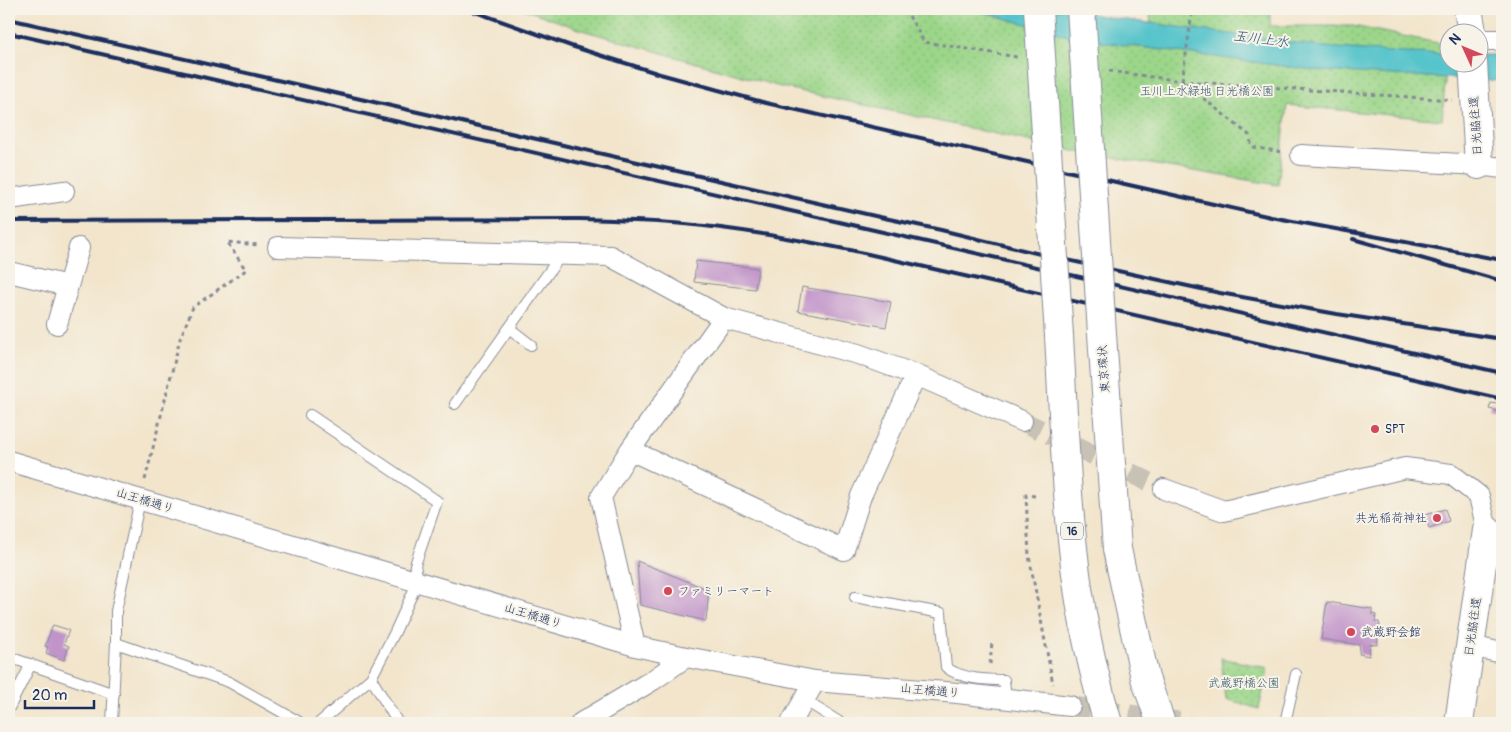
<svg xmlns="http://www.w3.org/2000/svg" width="1511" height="732" viewBox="0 0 1511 732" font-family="Pangolin,'Klee One',sans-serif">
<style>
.park{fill:url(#park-dots);stroke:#5b8274}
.water{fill:#56c4cb;stroke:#387a94}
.building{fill:#c093c9}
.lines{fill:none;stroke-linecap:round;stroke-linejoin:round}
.street-tunnel{stroke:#c7c1b6;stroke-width:20;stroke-dasharray:20 10;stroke-linecap:butt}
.lane-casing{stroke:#868a95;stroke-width:12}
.street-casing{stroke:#868a95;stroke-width:22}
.secondary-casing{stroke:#868a95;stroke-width:30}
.highway-casing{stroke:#868a95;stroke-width:30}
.path{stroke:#868a95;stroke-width:3;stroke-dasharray:4 4;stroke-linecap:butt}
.lane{stroke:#fff;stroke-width:10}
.street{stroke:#fff;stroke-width:20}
.secondary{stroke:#fff;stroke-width:28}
.highway{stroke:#fff;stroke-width:28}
.rail{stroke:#1b2f5e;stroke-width:4}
.highway-bridge-casing{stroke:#868a95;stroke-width:30;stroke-linecap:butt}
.highway-bridge{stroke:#fff;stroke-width:28}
.poi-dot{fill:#d1495b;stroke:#f7f3e8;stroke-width:2}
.labels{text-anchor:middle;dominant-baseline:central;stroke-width:4;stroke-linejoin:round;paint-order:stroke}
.shield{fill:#f7f3e8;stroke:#5d6a87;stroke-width:1}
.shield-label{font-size:11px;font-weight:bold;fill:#1b2f5e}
.park-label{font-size:12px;fill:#3b5969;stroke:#f7f3e8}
.street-label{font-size:12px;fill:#1b2f5e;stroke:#f7f3e8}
.poi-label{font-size:12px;fill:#1b2f5e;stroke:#f7f3e8;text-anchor:start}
.water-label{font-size:14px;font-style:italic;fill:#2a5479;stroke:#f7f3e8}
</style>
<defs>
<pattern id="park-dots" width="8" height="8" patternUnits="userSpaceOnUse" patternTransform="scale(1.25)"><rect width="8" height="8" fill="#9bd689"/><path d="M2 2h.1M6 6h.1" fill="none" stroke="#85b879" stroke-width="1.8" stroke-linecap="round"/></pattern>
</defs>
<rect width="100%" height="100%" fill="#f7f3e8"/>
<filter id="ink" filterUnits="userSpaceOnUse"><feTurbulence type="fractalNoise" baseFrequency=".02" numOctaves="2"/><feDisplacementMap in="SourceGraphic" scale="10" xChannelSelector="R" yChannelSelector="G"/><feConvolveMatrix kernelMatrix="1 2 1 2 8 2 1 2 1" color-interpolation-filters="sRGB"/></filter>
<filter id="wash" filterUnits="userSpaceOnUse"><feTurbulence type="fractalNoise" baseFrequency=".0096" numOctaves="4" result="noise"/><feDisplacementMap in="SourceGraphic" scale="20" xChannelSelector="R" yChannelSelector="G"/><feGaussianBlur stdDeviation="1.12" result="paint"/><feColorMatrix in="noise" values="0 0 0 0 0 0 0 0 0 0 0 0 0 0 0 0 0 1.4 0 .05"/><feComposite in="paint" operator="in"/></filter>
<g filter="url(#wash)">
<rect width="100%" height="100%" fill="#f2e5cc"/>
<path class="park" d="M524 9H1041L1151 32 1150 9H1270V26H1353L1448 45 1442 120 1287 105 1278 185 1078 152 777 86 582 30Z
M1221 658 1268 668 1259 709 1226 699Z"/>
<path class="water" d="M972 9H1065L1113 18 1325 47 1404 53 1448 54V62H1478L1479 55H1502V81L1321 71 1079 39Z"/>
<g id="blocks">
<path class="building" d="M696 261 758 268 755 289 694 282Z
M802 287 891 302 886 327 798 311Z
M1491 403 1502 405V412L1489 409Z
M1445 509 1449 521 1429 528 1425 515Z
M637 561 709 590 706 621 640 605Z
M1327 602 1372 609V614L1376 615 1375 622H1379L1380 626 1377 645 1370 644 1369 656 1359 654 1360 645 1321 639Z
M53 625 69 630 64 644 69 646 64 660 46 653 48 647 45 646Z"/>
</g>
</g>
<g filter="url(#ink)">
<use href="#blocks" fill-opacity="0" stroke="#868a95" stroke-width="1"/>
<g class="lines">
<path class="street-tunnel" d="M1022 421 1164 489
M1070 706 1189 723"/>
<defs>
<path id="lane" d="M509 328 531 345
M455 404 561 255
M310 415 437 501 415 565 418 581 395 632 371 678 319 723
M855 597 941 613 946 667C960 679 986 680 1004 680L1006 698
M116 643 229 682 301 723
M9 657 114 694
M371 678 398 723
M804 700 841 723
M9 708 31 664
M112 723 116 643V611L140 500
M1285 723 1296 674"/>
<path id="street" d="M1478 40H1502
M1301 155 1479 165 1502 168
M9 199 64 191
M278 247 610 256 724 318 630 450 601 497 635 646
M9 272 68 286
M724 318 858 354 916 375 1022 421
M57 324 79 248
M630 450 844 550 861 496 916 375
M9 461 635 646 686 657 815 681 957 693 1070 706
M1164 489 1224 511 1405 468 1451 474 1479 496 1487 530 1502 533
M1471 646 1502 653
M581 723 653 680 686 657
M791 723 815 681"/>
<path id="secondary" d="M1468 9 1472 32
M1473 62 1479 165
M1459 723 1487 530"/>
<path id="highway" d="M1059 336C1063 406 1065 478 1073 548 1079 607 1091 666 1108 723
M1103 349 1117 549 1145 678 1161 723"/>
</defs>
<use href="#lane" class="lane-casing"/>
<use href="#street" class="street-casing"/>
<use href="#secondary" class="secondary-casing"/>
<use href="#highway" class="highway-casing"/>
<path class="path" d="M905 9 924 42 1017 57
M1192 13 1182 81 1249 135 1252 147 1282 152
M1109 71 1182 81 1452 100
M145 480 180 339 193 307 246 270 227 242 258 245
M1035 496 1026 495 1029 556 1053 684
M990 664 992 642"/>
<use href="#lane" class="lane"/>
<use href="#street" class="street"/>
<use href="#secondary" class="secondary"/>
<use href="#highway" class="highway"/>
<path class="rail" d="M467 9 571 46 660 74 766 103 1271 217 1502 260
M9 19 875 216 941 230 1044 255 1220 293 1337 314 1502 339
M9 33 1502 373
M9 221 578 219C613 220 649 221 685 224 742 229 798 240 855 251L1502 399
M1353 239 1502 281"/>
<defs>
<path id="highway-bridge" d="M1038 9 1059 336
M1081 9 1103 349"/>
</defs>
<use href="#highway-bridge" class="highway-bridge-casing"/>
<use href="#highway-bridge" class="highway-bridge"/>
</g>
</g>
<g class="poi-dot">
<circle cx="1375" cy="429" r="5"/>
<circle cx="1437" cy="518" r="5"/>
<circle cx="668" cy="591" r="5"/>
<circle cx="1351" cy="632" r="5"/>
</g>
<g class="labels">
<rect class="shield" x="1061" y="522.5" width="22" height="17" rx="4"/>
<g class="shield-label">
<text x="1072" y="531">16</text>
</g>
<g class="park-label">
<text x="1207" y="91">玉川上水緑地 日光橋公園</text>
<text x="1244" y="683">武蔵野橋公園</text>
</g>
<g class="street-label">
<text transform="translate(1476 126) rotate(-94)">日光脇往還</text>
<text transform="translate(1104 369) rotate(-94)">東京環状</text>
<text transform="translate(145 501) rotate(17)">山王橋通り</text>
<text transform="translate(533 616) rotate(17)">山王橋通り</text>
<text transform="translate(1473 627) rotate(-82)">日光脇往還</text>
<text transform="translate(930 691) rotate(5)">山王橋通り</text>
</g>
<g class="poi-label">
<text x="1385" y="429">SPT</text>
<text x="1427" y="518" text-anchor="end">共光稲荷神社</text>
<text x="678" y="591">ファミリーマート</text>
<text x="1361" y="632">武蔵野会館</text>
</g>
<g class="water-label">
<text transform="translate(1261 39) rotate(7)">玉川上水</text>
</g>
</g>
<rect width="1511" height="732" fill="none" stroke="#f7f3e8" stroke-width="30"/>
<g transform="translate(1464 48) rotate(314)"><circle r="24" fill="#f7f3e8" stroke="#9fa5b1"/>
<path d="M0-4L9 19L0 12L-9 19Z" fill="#d1495b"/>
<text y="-8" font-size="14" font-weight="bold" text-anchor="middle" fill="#1b2f5e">N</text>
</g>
<path d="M25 700v8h69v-8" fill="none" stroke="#1b2f5e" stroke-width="2.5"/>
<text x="32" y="700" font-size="15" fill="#1b2f5e" stroke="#f7f3e8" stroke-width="4" paint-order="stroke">20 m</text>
</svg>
